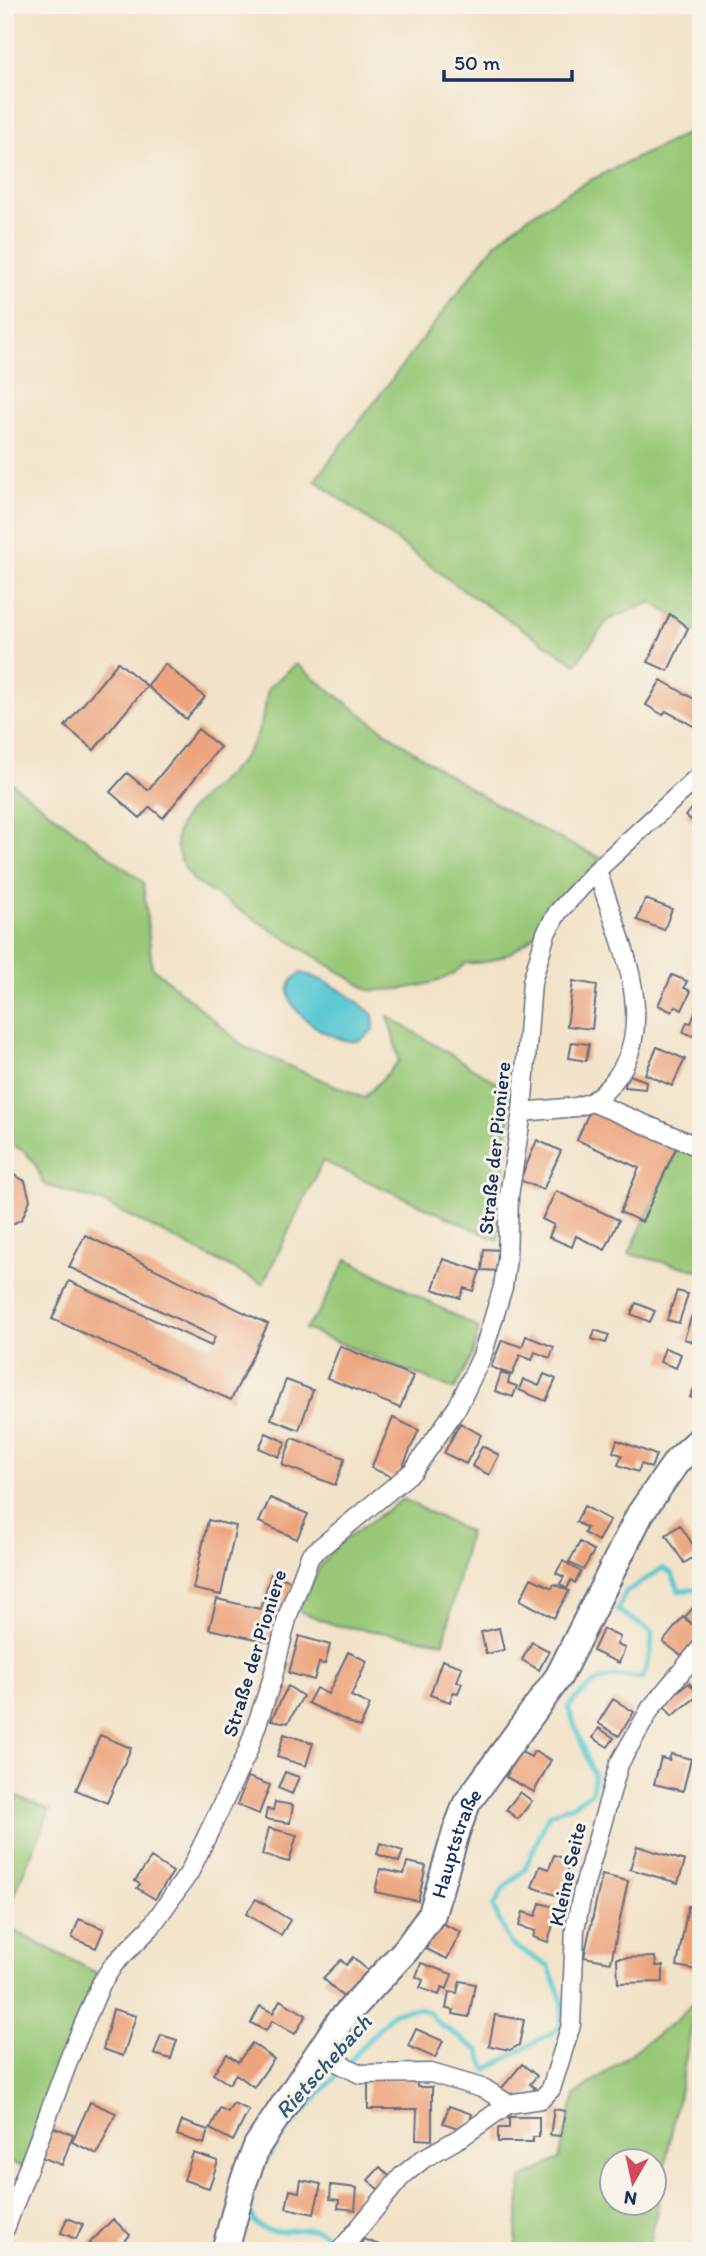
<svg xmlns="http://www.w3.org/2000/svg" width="706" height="2256" viewBox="0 0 706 2256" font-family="Itim,sans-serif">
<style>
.green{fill:#98c877;stroke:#5a7c6a;stroke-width:2;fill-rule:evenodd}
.water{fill:#5cc9d3;stroke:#3c7c98;stroke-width:2}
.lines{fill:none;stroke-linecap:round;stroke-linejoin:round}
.stream{stroke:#5cc9d3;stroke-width:5}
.building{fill:#eda47d}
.street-casing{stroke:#666e83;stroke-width:21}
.secondary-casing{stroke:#666e83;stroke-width:30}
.street{stroke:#fff;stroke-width:18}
.secondary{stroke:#fff;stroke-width:26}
.labels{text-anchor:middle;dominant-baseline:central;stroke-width:6;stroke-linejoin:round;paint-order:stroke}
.street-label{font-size:21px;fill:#1b2f5e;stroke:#f7f3e8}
.water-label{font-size:23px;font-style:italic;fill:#2b567b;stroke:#f7f3e8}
</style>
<rect width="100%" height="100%" fill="#f7f3e8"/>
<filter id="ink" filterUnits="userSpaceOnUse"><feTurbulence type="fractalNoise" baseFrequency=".0143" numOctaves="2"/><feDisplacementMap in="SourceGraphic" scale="14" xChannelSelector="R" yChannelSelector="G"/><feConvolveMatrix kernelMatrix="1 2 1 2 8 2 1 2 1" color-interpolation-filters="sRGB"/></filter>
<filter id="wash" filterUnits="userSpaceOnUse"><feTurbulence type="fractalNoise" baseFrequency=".00686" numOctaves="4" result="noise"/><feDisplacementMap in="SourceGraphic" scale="28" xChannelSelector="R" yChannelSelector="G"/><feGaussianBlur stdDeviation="1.57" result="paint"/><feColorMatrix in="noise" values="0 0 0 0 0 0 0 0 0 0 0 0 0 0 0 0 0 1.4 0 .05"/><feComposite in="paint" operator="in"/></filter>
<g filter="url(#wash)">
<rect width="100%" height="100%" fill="#f2e2c7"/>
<path class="green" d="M697 124 701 128V635L652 602 608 620 576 664 463 590 315 480 495 244C548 194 620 167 684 135Z
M296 664C390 738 491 810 601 858 569 898 524 968 465 963 447 986 397 991 369 990L196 883C143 822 210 800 243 758 260 736 264 716 268 688Z
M5 778 143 882 152 967 245 1047 364 1098 399 1061 388 1016 512 1092 498 1240 323 1161 263 1284 102 1202 44 1185C36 1162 29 1150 5 1142Z
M681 1141 701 1151V1271L629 1254Z
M347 1259 479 1328 472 1356 454 1390 305 1329 320 1310Z
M403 1499 469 1532 444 1642 335 1625 298 1611 319 1568 338 1544Z
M5 1791 50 1810 5 1916Z
M5 1926 97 1973 24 2167 5 2161Z
M697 1998 649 2251H515L522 2179 559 2159 575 2095 679 2018ZM612 2162H654V2204H612Z"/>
<path class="water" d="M301 973C327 979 354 997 373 1015L374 1029C368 1034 364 1040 356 1041 331 1045 260 997 301 973Z"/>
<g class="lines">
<path class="stream" d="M701 1471 697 1484 701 1497
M263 2166 281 2137 394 2012 420 2008 429 2012 436 2021 479 2051 486 2070 560 2028 563 2003 549 1967 510 1943 493 1907 504 1888 525 1869 549 1814 571 1806 592 1792 594 1776 568 1708C590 1680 609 1672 643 1678L651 1650 652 1632 617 1610 626 1592 663 1568 672 1574 679 1591 701 1589
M252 2198 250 2213C264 2249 301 2218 325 2234L327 2244 324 2251"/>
</g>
<g id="blocks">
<path class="building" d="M670 614 688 628 668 671 648 662Z
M118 662 147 686 94 750 65 726Z
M165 664 205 697 186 719 147 686Z
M661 680 701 703V721L697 728 666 711 663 715 646 705Z
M198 729 220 747 163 818 150 807 140 818 110 792 127 773 148 790Z
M701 797V837L693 831 698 825 686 816Z
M645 899 672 909 664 930 637 920Z
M672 975 687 981 684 988 691 991 682 1010 675 1006 672 1012 658 1005Z
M573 981 597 985 592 1029 567 1026Z
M701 998V1039L683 1032 687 1022 691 1023Z
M572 1042 589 1044 586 1061 569 1058Z
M657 1047 685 1059 672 1086 645 1074Z
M627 1074 646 1081 645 1089 625 1087Z
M591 1107 677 1146 642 1222 620 1212 639 1168 577 1140Z
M537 1140 561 1151 543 1190 520 1180Z
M5 1170 25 1181 30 1200 22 1219 5 1228Z
M556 1191 619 1220 605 1250 576 1236 572 1247 549 1237 554 1225 542 1219Z
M85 1235 268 1324 231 1400 52 1319 69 1281 211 1346 215 1337 69 1267Z
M484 1249 500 1250 498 1271 482 1270Z
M443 1259 480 1271 473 1291 464 1288 460 1298 433 1289Z
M677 1291 688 1294 679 1323 667 1320Z
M636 1303 655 1311 650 1322 631 1314Z
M692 1315 701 1317V1344L684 1339Z
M595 1330 609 1335 606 1343 592 1339Z
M526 1336 554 1347 550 1358 535 1352 532 1360 520 1355 512 1375 491 1367 502 1340 522 1347Z
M340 1346 413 1376 400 1408 327 1378Z
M665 1348 681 1354 676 1368 660 1362Z
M501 1373 510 1376 508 1383 517 1386 513 1397 495 1391Z
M544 1374 556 1379 546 1401 519 1390 523 1379 539 1386Z
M286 1380 313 1390 299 1430 271 1419Z
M697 1382 701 1384V1407L694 1404 696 1400 690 1397Z
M393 1418 419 1430 397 1479 371 1468Z
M460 1423 481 1435 466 1464 444 1453Z
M266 1433 286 1442 279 1457 259 1448Z
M292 1438 345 1458 335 1485 282 1465Z
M617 1440 656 1455 651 1468 641 1464 638 1472 618 1465 622 1455 613 1452Z
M482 1446 499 1455 489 1475 472 1466Z
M270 1498 308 1514 297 1539 259 1522Z
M584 1506 610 1520 598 1541 584 1533 587 1528 576 1522Z
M208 1520 236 1526 221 1595 193 1589Z
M680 1525 699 1554 684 1563 666 1535Z
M580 1542 594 1551 583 1570 569 1562Z
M563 1561 581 1572 575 1583 571 1580 567 1589 560 1584 564 1577 556 1573Z
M271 1574 294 1582 274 1643 209 1629 217 1599 260 1609Z
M531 1578 552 1588 554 1584 569 1591 554 1618 520 1600Z
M698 1602 701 1633 682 1656 663 1642 683 1617 693 1625 685 1617Z
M499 1628 504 1650 486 1654 481 1632Z
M603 1629 620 1637 617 1645 625 1648 619 1663 593 1651Z
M299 1636 330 1645 325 1664 319 1663 314 1680 289 1673Z
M532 1642 549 1651 539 1670 522 1660Z
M348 1652 367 1661 351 1696 370 1705 360 1727 308 1703 316 1688 328 1694Z
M442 1660 462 1667 457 1682 462 1683 458 1693 453 1692 450 1702 430 1695Z
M689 1683 699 1695 672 1716 662 1703Z
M288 1686 303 1696 288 1723 271 1720Z
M613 1699 634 1712 619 1736 598 1723Z
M599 1728 614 1738 608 1747 593 1738Z
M284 1734 313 1743 306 1766 277 1757Z
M100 1735 131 1748 107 1803 76 1790Z
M519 1751 531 1757 534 1751 551 1760 534 1792 506 1777Z
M671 1754 691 1759 683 1791 654 1784 661 1758 669 1760Z
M285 1772 299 1777 292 1794 278 1788Z
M248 1777 270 1785 259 1814 237 1805Z
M520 1792 532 1801 518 1819 506 1810Z
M275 1802 293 1805 290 1823 265 1819 267 1809 273 1810Z
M269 1828 297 1835 289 1862 262 1855Z
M380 1843 403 1851 399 1862 377 1854Z
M637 1846 685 1861 678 1883 630 1869Z
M554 1855 571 1861 558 1896 532 1887 540 1866 549 1869Z
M151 1858 173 1872 155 1899 137 1888 140 1884 135 1881Z
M407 1862 426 1866 418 1901 375 1892 380 1869 404 1874Z
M602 1875 628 1881 611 1962 584 1957Z
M256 1899 290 1920 281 1935 246 1914Z
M540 1903 558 1908 548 1942 533 1937 535 1931 519 1926 523 1912 536 1916Z
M688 1906 701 1908V1971L677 1966Z
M79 1919 104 1929 96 1948 72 1938Z
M439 1922 461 1932 447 1959 426 1949Z
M353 1957 368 1971 343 1997 323 1978 341 1960 346 1965Z
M655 1957 656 1966H663V1982L618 1983 617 1958Z
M421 1963 452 1974 447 1989 442 1987 439 1995 420 1988 423 1980 416 1977Z
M460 1981 475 1984 469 2017 453 2014 454 2010 446 2009 449 1992 457 1993Z
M280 2000 306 2015 295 2034 272 2021 266 2031 251 2023 260 2006 273 2013Z
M113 2009 136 2016 123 2056 103 2049Z
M495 2015 524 2020 519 2045 510 2050 489 2046Z
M416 2029 443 2041 435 2058 408 2046Z
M161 2035 177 2040 171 2059 154 2054Z
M252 2043 274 2059 254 2087 236 2074 229 2084 213 2074 227 2054 238 2062Z
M522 2064 537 2076 530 2084 535 2088 524 2100H514L501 2089Z
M368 2079H417V2087H432V2140L416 2139 417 2109H368Z
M90 2102 116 2113 97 2154 72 2142Z
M233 2103 249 2110 233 2141 210 2129 220 2108 228 2112Z
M449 2106 472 2114 466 2131 443 2123Z
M554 2109 565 2111 561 2136 550 2135Z
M509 2117H539V2137H533V2142H498V2128H509Z
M182 2121 208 2130 204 2144 177 2135Z
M52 2127 73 2134 62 2165 41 2157Z
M193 2153 218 2161 209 2188 184 2180Z
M380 2167 392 2179 380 2191 368 2180Z
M301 2180 321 2184 314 2214 286 2208 290 2190 299 2192Z
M331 2185 357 2188 355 2210 338 2208 339 2200 330 2199Z
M67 2218 83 2224 76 2239 61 2233Z
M113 2219 130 2235 120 2247 124 2251H88L85 2248Z
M363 2239 380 2245 378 2251H359Z"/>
</g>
</g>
<g filter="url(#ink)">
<use href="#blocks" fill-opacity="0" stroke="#666e83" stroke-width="2"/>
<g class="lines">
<defs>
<path id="street" d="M592 1102C672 1043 621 946 597 870
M522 1112 576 1107 592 1102 701 1148
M319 2053 360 2074 431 2073 485 2089 508 2104
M5 2229 71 2054 101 1984 114 1964 150 1928 189 1873 247 1753 272 1680 288 1615 310 1556 413 1471 458 1406 482 1356 503 1287 507 1259 509 1196 522 1112 532 982 546 933 558 912 597 870 701 774
M340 2251 402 2176 423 2159 463 2136 508 2104 541 2099 551 2089 571 2025 575 1929 583 1890 619 1764 651 1708 701 1648"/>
<g id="secondary">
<path id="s1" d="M225 2251 243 2183 257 2146 340 2021 406 1950 432 1914 457 1829 467 1803 559 1676 640 1514 677 1461 701 1439"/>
</g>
</defs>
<use href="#street" class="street-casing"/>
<use href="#secondary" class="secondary-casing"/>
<use href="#street" class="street"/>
<use href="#secondary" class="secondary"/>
</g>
</g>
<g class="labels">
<g class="street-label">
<text transform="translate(494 1148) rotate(-84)">Straße der Pioniere</text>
<text transform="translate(254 1653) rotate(-73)">Straße der Pioniere</text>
<text stroke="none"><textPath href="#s1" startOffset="476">Hauptstraße</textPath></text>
<text transform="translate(567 1874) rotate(-77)">Kleine Seite</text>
</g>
<g class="water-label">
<text transform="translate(323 2066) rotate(-48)">Rietschebach</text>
</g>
</g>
<rect width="706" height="2256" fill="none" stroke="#f7f3e8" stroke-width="28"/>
<g transform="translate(633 2182) rotate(189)"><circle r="33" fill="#f7f3e8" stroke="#9fa5b1" stroke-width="2"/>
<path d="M0-5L12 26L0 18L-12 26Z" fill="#d1495b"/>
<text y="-10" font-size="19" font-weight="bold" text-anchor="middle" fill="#1b2f5e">N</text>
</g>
<path d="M444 70v10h128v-10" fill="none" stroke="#1b2f5e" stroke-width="3.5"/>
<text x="454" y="70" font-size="21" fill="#1b2f5e" stroke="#f7f3e8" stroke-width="5" paint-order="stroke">50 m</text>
</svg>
